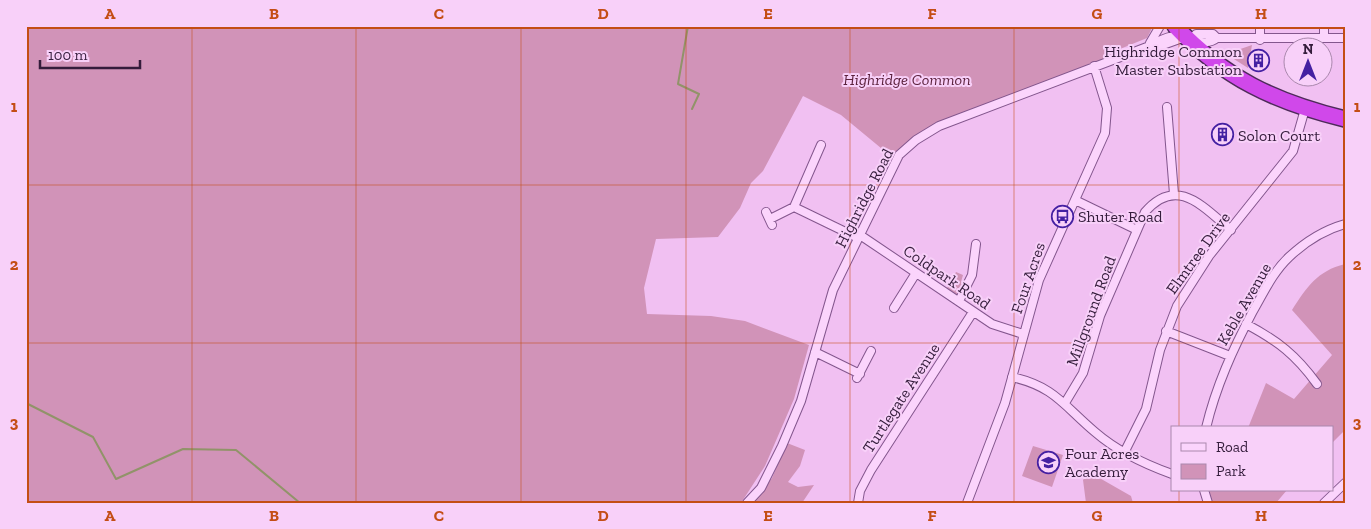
<svg xmlns="http://www.w3.org/2000/svg" width="1371" height="529" viewBox="0 0 1371 529" font-family="'Zilla Slab',serif">
<style>
.green{fill:#d193b8}
.lines{fill:none;stroke-linecap:round;stroke-linejoin:round}
.stream{stroke:#919369;stroke-width:2}
.street-casing{stroke:#83568d;stroke-width:10}
.highway-casing{stroke:#4e2b5a;stroke-width:18}
.street{stroke:#fbd4fc;stroke-width:8}
.highway{stroke:#d048ea;stroke-width:15}
.grid{fill:none;stroke:#c44d15;stroke-width:1;stroke-opacity:0.55}
.labels{text-anchor:middle;dominant-baseline:central;stroke-width:4;stroke-linejoin:round;paint-order:stroke}
.poi-label{font-size:16px;fill:#341c3b;stroke:#f8d0f9;text-anchor:start}
.park-label{font-size:16px;font-style:italic;fill:#5a203b;stroke:#f8d0f9}
.street-label{font-size:16px;fill:#341c3b;stroke:#f8d0f9}
.neatline{fill:none;stroke:#c44d15;stroke-width:2}
.grid-label{font-size:16px;text-anchor:middle;font-weight:bold;fill:#c44d15}
</style>
<rect width="100%" height="100%" fill="#f1c0f2"/>
<path class="green" d="M26 26H1153L1147 38 1120 49 1121 53 940 122C921 132 905 142 893 158L841 115 803 96 763 171 751 183 740 208 718 237 656 239 644 288 647 314 711 316 745 321 809 345 794 399 765 466 741 503H26Z
M1252 45 1248 68 1226 54Z
M1345 264V430L1332 443V428H1248L1266 383 1294 399 1332 355 1292 310C1307 287 1317 271 1345 264Z
M956 272 963 275 961 282 965 284 958 296 947 288Z
M787 443 805 450 800 466 788 482 798 487 814 485 802 503H753L772 478Z
M1033 446 1063 455 1052 487 1022 476Z
M1089 472 1131 496 1133 503H1086L1083 480Z
M1209 490H1287L1276 503H1212Z"/>
<g class="lines">
<path class="stream" d="M688 26 678 84 699 94 692 109
M26 403 93 437 116 479 183 449 236 450 300 503"/>
<defs>
<path id="street" d="M1260 26V40
M1193 38 1196 34H1213L1217 38
M1324 38V26
M1194 39C1200 44 1211 43 1217 38H1345
M1150 43 1160 26
M1151 46H1160L1185 37
M1167 107 1174 194
M821 145 794 207 858 238
M1075 200 1137 230
M766 212 772 225
M770 219 794 207
M860 235 992 324 1023 334
M959 301 972 275 976 244
M894 308 916 273
M1246 324C1278 341 1296 355 1317 384
M1166 331 1230 356
M815 352 860 374
M1012 377C1055 387 1063 405 1095 432 1118 452 1144 464 1172 474
M857 378 871 351
M1065 403 1083 373 1100 316 1145 212C1177 175 1203 207 1231 230
M1206 428C1216 386 1233 349 1253 311 1264 292 1273 272 1289 257 1305 242 1324 230 1345 224
M1124 453 1146 409 1160 350 1177 306 1209 256 1293 151 1305 109
M1204 490 1208 503
M747 503 761 488 782 446 801 401 833 290 899 155 916 140 939 126 1147 47C1160 41 1168 34 1183 37
M858 503 860 491 871 470 973 312
M967 503 1005 403 1039 280 1105 133 1107 108 1094 66
M1324 503 1345 483"/>
<path id="highway" d="M1175 26C1224 78 1275 102 1345 119"/>
</defs>
<use href="#street" class="street-casing"/>
<use href="#highway" class="highway-casing"/>
<use href="#street" class="street"/>
<use href="#highway" class="highway"/>
</g>
<path class="grid" d="M192 26V503M356 26V503M521 26V503M686 26V503M850 26V503M1014 26V503M1179 26V428M26 185H1345M26 343H1345M1179 490V503"/>
<defs>
<symbol id="building-ring" viewBox="-11 -11 22 22"><circle r="9.5" fill="#f8d0f9" stroke="#4420a2" stroke-width="1.5"/><path d="M-4-6H4V6H1V3H-1V6H-4ZM-2.5-4.3h1.7v1.8h-1.7ZM.8-4.3h1.7v1.8H.8ZM-2.5-1h1.7V.8h-1.7ZM.8-1h1.7V.8H.8Z" fill="#4420a2"/></symbol>
<symbol id="bus-ring" viewBox="-11 -11 22 22"><circle r="9.5" fill="#f8d0f9" stroke="#4420a2" stroke-width="1.5"/><path d="M-5-6H5V4H4V6H2V4H-2V6H-4V4H-5ZM-3.5-4V0h7V-4ZM-3.5 1.2v1.5H-2V1.2ZM2 1.2v1.5H3.5V1.2Z" fill="#4420a2"/></symbol>
<symbol id="school-ring" viewBox="-11 -11 22 22"><circle r="9.5" fill="#f8d0f9" stroke="#4420a2" stroke-width="1.5"/><path d="M0-5L7-2L0 1L-7-2ZM-4 1L0 2.5L4 1V4Q0 6-4 4Z" fill="#4420a2"/></symbol>
</defs>
<g fill-rule="evenodd">
<use href="#building-ring" x="1246" y="48" width="25" height="25"/>
<use href="#building-ring" x="1210" y="122" width="25" height="25"/>
<use href="#bus-ring" x="1050" y="204" width="25" height="25"/>
<use href="#school-ring" x="1036" y="450" width="25" height="25"/>
</g>
<g class="labels">
<g class="poi-label">
<text x="1242" y="51" text-anchor="end">Highridge Common<tspan x="1242" dy="18">Master Substation</tspan></text>
<text x="1238" y="135">Solon Court</text>
<text x="1078" y="216">Shuter Road</text>
<text x="1065" y="453">Four Acres<tspan x="1065" dy="18">Academy</tspan></text>
</g>
<g class="park-label">
<text x="907" y="79">Highridge Common</text>
</g>
<g class="street-label">
<text transform="translate(864 198) rotate(-63)">Highridge Road</text>
<text transform="translate(1198 253) rotate(-54)">Elmtree Drive</text>
<text transform="translate(947 277) rotate(34)">Coldpark Road</text>
<text transform="translate(1028 278) rotate(-71)">Four Acres</text>
<text transform="translate(1244 304) rotate(-60)">Keble Avenue</text>
<text transform="translate(1091 311) rotate(-70)">Millground Road</text>
<text transform="translate(901 398) rotate(-57)">Turtlegate Avenue</text>
</g>
</g>
<rect width="1371" height="529" fill="none" stroke="#f8d0f9" stroke-width="55"/>
<rect x="1171" y="426" width="162" height="65" fill="#f8d0f9" stroke="#aa88ad"/>
<rect x="1181" y="443" width="25" height="8" fill="#fbd4fc" stroke="#aa88ad"/>
<text x="1216" y="452" font-size="15" fill="#341c3b">Road</text>
<rect x="1181" y="464" width="25" height="15" fill="#d193b8" stroke="#aa88ad"/>
<text x="1216" y="476" font-size="15" fill="#341c3b">Park</text>
<g transform="translate(1308 62)"><circle r="24" fill="#f8d0f9" stroke="#aa88ad"/>
<path d="M0-4L9 19L0 12L-9 19Z" fill="#4420a2"/>
<text y="-8" font-size="14" font-weight="bold" text-anchor="middle" fill="#341c3b">N</text>
</g>
<path d="M40 60v8h100v-8" fill="none" stroke="#341c3b" stroke-width="2.5"/>
<text x="48" y="60" font-size="15" fill="#341c3b" stroke="#f8d0f9" stroke-width="4" paint-order="stroke">100 m</text>
<rect x="28" y="28" width="1316" height="474" class="neatline"/>
<g class="grid-label">
<text x="110" y="19">A</text>
<text x="274" y="19">B</text>
<text x="439" y="19">C</text>
<text x="603" y="19">D</text>
<text x="768" y="19">E</text>
<text x="932" y="19">F</text>
<text x="1097" y="19">G</text>
<text x="1261" y="19">H</text>
<text x="14" y="112">1</text>
<text x="1357" y="112">1</text>
<text x="14" y="270">2</text>
<text x="1357" y="270">2</text>
<text x="14" y="428">3</text>
<text x="1357" y="428">3</text>
<text x="110" y="521">A</text>
<text x="274" y="521">B</text>
<text x="439" y="521">C</text>
<text x="603" y="521">D</text>
<text x="768" y="521">E</text>
<text x="932" y="521">F</text>
<text x="1097" y="521">G</text>
<text x="1261" y="521">H</text>
</g>
</svg>
